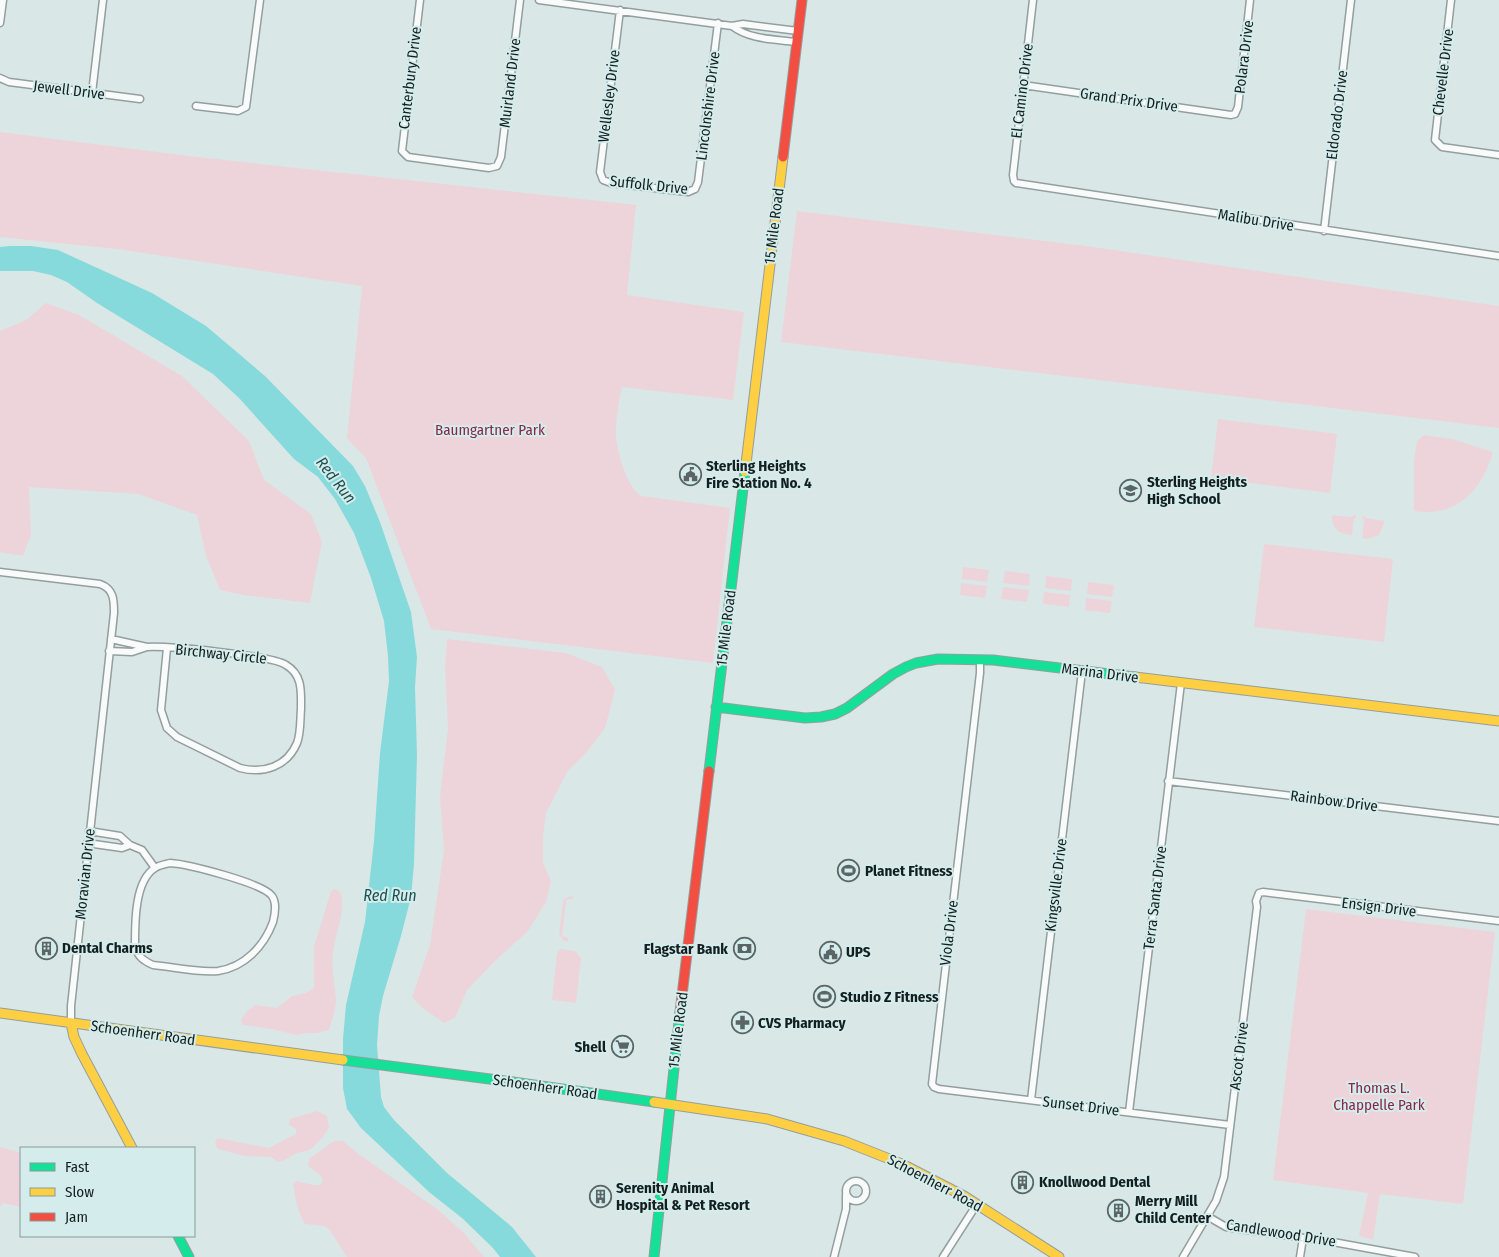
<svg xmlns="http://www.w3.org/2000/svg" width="1499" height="1257" viewBox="0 0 1499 1257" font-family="'Fira Sans Condensed',sans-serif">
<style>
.green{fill:#edd4da}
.water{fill:#87dadb}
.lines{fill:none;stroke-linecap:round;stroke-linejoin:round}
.street-casing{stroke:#949e9e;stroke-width:9}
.fast-casing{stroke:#949e9e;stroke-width:11}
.slow-casing{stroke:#949e9e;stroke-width:11}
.jam-casing{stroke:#949e9e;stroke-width:11}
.street{stroke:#f9fbfb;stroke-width:6}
.fast{stroke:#16e098;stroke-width:9}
.slow{stroke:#ffcf43;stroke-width:9}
.jam{stroke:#f24e42;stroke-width:9}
.labels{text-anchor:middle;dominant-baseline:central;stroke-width:4;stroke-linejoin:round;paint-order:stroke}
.street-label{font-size:15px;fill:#161f1f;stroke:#d4edec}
.park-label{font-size:15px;fill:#882748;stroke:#d4edec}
.poi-label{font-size:15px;font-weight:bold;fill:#161f1f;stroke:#d4edec;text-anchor:start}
.water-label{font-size:16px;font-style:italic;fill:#1e5050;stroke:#d4edec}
</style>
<rect width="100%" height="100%" fill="#dae7e7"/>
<path class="green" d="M0 132 189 156 636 205 627 295 744 312 733 400 622 387C619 399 617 413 616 426 614 443 626 489 642 496L730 508 713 663 431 629 366 458 347 438 362 286 117 249 0 237Z
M797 211 1086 246 1499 306V428L781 342Z
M46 303 79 315 182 376 249 441 264 480 311 514 322 542 310 603 243 595 220 590 206 556 197 515 138 494 29 487 31 535 23 556 0 552V331L26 320Z
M1218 419 1337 434 1330 493 1211 478Z
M1424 435 1452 439 1493 452C1482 490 1457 518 1414 511V461L1417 441Z
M1355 514 1356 517 1354 519 1352 535C1339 534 1331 529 1332 515L1352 517Z
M1364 516 1366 518 1385 521 1379 535 1367 539 1362 538 1364 520 1362 517Z
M1264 544 1393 559 1384 642 1254 627Z
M963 567 989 570 987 582 962 579Z
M1005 571 1030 574 1029 586 1003 583Z
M1046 576 1072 579 1071 591 1045 588Z
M1088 582 1114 585 1112 597 1087 594Z
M961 583 987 586 985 598 960 595Z
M1003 587 1029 590 1027 602 1001 599Z
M1044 592 1070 595 1069 607 1043 604Z
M1086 598 1112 601 1110 613 1085 610Z
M447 639 566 653 602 667 615 690 605 728 586 753 567 772 546 813 543 836V863L551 881 546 902 528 931 495 961 467 990 455 1018 444 1023 424 1009 412 997 430 945 444 850 440 797 448 728 445 667Z
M335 889 340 892C347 912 335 932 333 953 331 970 335 984 336 1000 336 1010 332 1020 329 1030L317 1033H307L297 1035 271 1029 243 1025 241 1020 247 1011 255 1005 277 1008 292 996 306 993 314 988V947L331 891Z
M571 896 573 897V899H568L566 901 562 936 568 938V942L564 941 559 934 563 902 564 899Z
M1306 909 1495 932 1463 1204 1380 1194 1373 1240 1359 1236 1368 1193 1273 1180Z
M560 949 575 951 581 958 576 1003 552 1000 557 954Z
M317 1111 327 1116 329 1128C324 1135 315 1148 307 1151 303 1152 299 1152 295 1154 289 1157 286 1160 278 1162L271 1157 245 1156 218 1149 215 1144 217 1138 269 1148 296 1134V1129L289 1125 290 1119Z
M334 1141H343L357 1153 437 1209 462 1231 484 1257H347L329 1229 324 1226 305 1224C298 1213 295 1198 293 1184L296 1181 314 1185H321L323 1180 321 1176 308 1166 310 1158Z
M0 1147 21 1153V1207L3 1203 0 1207Z"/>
<path class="water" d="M10 246H31L58 250 152 293 206 326 265 376 353 466 365 486 380 522 411 612 417 657 415 687 417 755 414 864 411 897 401 936 383 996 379 1016 377 1045 381 1097 384 1107 394 1120 447 1173 512 1227 536 1257H500L493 1248 462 1218 429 1192 361 1128 347 1109 343 1088V1039L346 1005 365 922 374 841 380 753 389 681 388 656 384 621 371 578 354 533 335 499 318 477 294 459 239 398 213 374 97 303 67 282 51 275 33 271H0V247Z"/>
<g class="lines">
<defs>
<path id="street" d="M420 0 402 151 408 157 489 168 497 166 501 157 520 0
M539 0 732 26 743 24 798 31
M1033 0 1013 175 1014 181 1016 183 1499 256
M1451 0 1435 140 1442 147 1499 155
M620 10 600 172 603 180 611 183 688 192 695 189 698 182 718 23
M0 23 3 0
M732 26C750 40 775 39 796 42
M0 78 9 82 140 99
M1023 85 1231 115 1235 114 1238 107 1250 0
M92 93 103 0
M196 106 238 111 246 107 260 0
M1324 231 1351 0
M0 572 100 584C114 589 114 600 114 613L71 1006V1023
M147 647C168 646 271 655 286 665 303 675 301 692 301 709 300 720 301 733 297 743 287 767 263 774 240 768L177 737 167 728 161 710 167 648
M109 651 132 652 147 647 111 639
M980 660V673L932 1084 934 1087 939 1089 1230 1125
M1168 781 1499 821
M87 843 122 848 130 845 120 836 89 831
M130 845 142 850 155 868
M170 863C187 864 263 883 272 896 277 903 275 914 273 922 264 946 245 967 218 971 198 973 174 967 153 965 144 961 138 957 135 947 135 925 134 881 155 868 159 865 166 864 170 863Z
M1031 1100 1082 671
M1129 1112 1181 683
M846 1191a10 10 0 1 1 20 0a10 10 0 1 1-20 0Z
M1207 1216 1226 1227 1333 1242 1415 1257
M834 1257 846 1209V1195
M943 1257 977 1204
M1183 1257 1216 1201 1224 1177 1257 907 1256 901 1259 893 1263 892 1499 921
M1300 1257 1303 1238"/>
<path id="fast" d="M716 707 805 718 821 717 835 714 847 708 893 674 906 667 916 663 938 659 993 660 1135 677
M709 771 745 472
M343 1060 513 1082 654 1102
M178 1236 189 1257
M654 1257 680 1012"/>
<path id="slow" d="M745 472 783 157
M1135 677 1499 721
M0 1013 343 1060
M71 1023 74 1037 82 1054 132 1148
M654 1102 767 1119 844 1141 902 1164 964 1196 1059 1257"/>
<path id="jam" d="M783 157 802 0
M680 1012 709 771"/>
</defs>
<use href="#street" class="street-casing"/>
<use href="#fast" class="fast-casing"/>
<use href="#slow" class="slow-casing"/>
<use href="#jam" class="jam-casing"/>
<use href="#street" class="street"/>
<use href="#fast" class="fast"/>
<use href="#slow" class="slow"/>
<use href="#jam" class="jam"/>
</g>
<defs>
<symbol id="civic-ring" viewBox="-11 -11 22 22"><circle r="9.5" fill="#d4edec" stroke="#5b6565" stroke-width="1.5"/><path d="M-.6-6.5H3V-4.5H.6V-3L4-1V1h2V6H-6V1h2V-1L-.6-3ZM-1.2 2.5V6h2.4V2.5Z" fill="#5b6565"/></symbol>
<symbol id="school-ring" viewBox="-11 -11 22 22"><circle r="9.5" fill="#d4edec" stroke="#5b6565" stroke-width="1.5"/><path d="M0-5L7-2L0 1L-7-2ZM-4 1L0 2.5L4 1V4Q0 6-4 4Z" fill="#5b6565"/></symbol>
<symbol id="stadium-ring" viewBox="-11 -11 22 22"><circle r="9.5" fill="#d4edec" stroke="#5b6565" stroke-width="1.5"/><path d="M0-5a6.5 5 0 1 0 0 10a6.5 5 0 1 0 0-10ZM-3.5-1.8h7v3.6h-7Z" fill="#5b6565"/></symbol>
<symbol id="building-ring" viewBox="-11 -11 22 22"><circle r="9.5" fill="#d4edec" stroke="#5b6565" stroke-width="1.5"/><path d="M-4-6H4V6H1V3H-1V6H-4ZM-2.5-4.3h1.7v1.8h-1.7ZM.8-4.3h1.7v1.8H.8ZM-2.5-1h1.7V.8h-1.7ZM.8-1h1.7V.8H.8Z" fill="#5b6565"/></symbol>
<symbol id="bank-ring" viewBox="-11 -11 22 22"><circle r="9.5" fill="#d4edec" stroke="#5b6565" stroke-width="1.5"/><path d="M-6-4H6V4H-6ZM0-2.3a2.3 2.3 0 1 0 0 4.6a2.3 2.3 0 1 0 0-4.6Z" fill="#5b6565"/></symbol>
<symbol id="pharmacy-ring" viewBox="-11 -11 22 22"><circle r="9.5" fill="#d4edec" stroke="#5b6565" stroke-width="1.5"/><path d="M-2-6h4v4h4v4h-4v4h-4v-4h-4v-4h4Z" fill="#5b6565"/></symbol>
<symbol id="supermarket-ring" viewBox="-11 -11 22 22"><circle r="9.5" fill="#d4edec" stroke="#5b6565" stroke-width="1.5"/><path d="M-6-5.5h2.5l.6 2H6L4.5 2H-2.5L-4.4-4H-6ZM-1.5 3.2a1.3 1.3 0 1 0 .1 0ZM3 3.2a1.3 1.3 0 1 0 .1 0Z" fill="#5b6565"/></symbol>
</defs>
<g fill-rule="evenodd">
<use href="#civic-ring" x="678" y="462" width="25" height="25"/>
<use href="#school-ring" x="1118" y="478" width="25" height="25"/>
<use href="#stadium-ring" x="836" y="858" width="25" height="25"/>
<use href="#building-ring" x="34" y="936" width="25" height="25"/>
<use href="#bank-ring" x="732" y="936" width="25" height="25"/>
<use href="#civic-ring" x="818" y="940" width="25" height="25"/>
<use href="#stadium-ring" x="812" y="984" width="25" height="25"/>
<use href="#pharmacy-ring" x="730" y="1010" width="25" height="25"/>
<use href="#supermarket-ring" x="610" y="1034" width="25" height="25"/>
<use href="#building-ring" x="1010" y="1170" width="25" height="25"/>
<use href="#building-ring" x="588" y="1184" width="25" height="25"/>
<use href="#building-ring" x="1106" y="1198" width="25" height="25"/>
</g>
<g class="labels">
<g class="street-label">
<text transform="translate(1244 57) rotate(-83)">Polara Drive</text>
<text transform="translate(1443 72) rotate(-83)">Chevelle Drive</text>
<text transform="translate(410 78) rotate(-83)">Canterbury Drive</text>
<text transform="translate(510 83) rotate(-83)">Muirland Drive</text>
<text transform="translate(69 90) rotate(7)">Jewell Drive</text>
<text transform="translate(1022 91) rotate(-83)">El Camino Drive</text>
<text transform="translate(609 96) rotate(-83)">Wellesley Drive</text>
<text transform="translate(1129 100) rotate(8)">Grand Prix Drive</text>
<text transform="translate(708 106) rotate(-83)">Lincolnshire Drive</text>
<text transform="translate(1337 115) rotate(-83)">Eldorado Drive</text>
<text transform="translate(649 185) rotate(6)">Suffolk Drive</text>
<text transform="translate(1256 220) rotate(9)">Malibu Drive</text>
<text transform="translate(774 226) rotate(-83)">15 Mile Road</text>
<text transform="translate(726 628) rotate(-83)">15 Mile Road</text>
<text transform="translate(221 654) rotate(6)">Birchway Circle</text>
<text transform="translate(1100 673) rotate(7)">Marina Drive</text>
<text transform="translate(1334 801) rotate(7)">Rainbow Drive</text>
<text transform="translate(85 874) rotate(-84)">Moravian Drive</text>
<text transform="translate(1056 885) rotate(-83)">Kingsville Drive</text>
<text transform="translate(1155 898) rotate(-83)">Terra Santa Drive</text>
<text transform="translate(1379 907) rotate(7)">Ensign Drive</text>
<text transform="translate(949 933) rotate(-83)">Viola Drive</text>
<text transform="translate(678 1030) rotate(-83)">15 Mile Road</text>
<text transform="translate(143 1033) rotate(8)">Schoenherr Road</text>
<text transform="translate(1239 1056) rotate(-83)">Ascot Drive</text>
<text transform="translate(545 1087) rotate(8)">Schoenherr Road</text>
<text transform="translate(1081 1106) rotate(7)">Sunset Drive</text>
<text transform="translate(935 1183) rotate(28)">Schoenherr Road</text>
<text transform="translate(1281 1233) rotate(9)">Candlewood Drive</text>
</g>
<g class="park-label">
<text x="490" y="430">Baumgartner Park</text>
<text x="1379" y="1088">Thomas L.<tspan x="1379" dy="17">Chappelle Park</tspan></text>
</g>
<g class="poi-label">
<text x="706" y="466">Sterling Heights<tspan x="706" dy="17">Fire Station No. 4</tspan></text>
<text x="1147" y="482">Sterling Heights<tspan x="1147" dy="17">High School</tspan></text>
<text x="865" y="871">Planet Fitness</text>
<text x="62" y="948">Dental Charms</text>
<text x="728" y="949" text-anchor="end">Flagstar Bank</text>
<text x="846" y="952">UPS</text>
<text x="840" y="997">Studio Z Fitness</text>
<text x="758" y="1023">CVS Pharmacy</text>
<text x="606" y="1047" text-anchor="end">Shell</text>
<text x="1039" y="1182">Knollwood Dental</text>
<text x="616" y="1188">Serenity Animal<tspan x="616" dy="17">Hospital &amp; Pet Resort</tspan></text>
<text x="1135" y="1201">Merry Mill<tspan x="1135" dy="17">Child Center</tspan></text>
</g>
<g class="water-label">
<text transform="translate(336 480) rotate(52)">Red Run</text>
<text x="390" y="895">Red Run</text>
</g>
</g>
<rect x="20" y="1147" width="175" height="90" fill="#d4edec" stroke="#889b9a"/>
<rect x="30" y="1163" width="25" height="8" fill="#16e098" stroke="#889b9a"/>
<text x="65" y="1172" font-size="15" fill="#161f1f">Fast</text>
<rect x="30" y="1188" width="25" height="8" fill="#ffcf43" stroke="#889b9a"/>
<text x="65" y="1197" font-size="15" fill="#161f1f">Slow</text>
<rect x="30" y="1213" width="25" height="8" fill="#f24e42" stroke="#889b9a"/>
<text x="65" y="1222" font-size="15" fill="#161f1f">Jam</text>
</svg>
